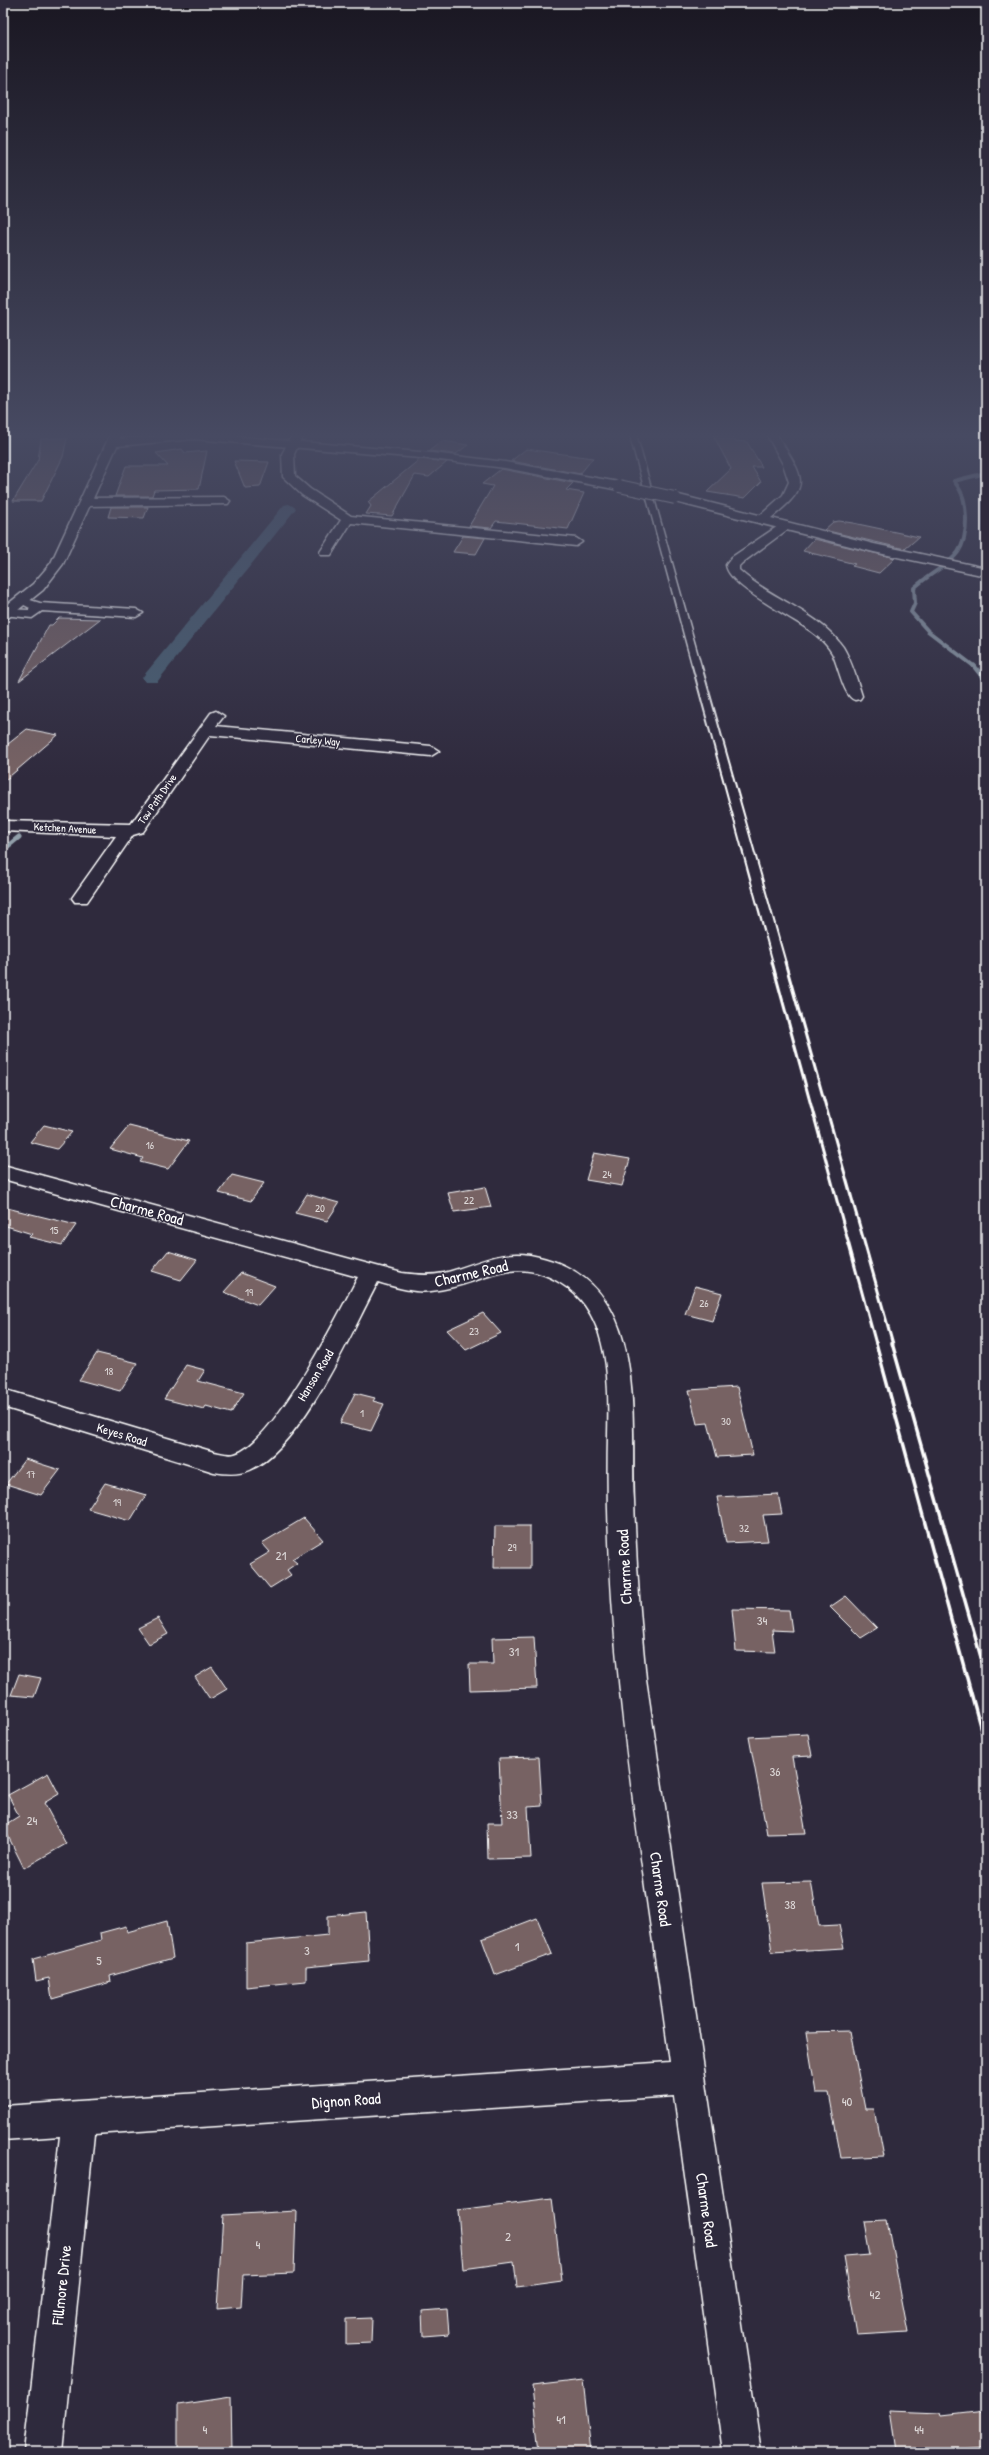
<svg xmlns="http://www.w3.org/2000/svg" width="989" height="2455" viewBox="0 0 989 2455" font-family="'Patrick Hand',sans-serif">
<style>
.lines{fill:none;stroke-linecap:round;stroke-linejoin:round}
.stream-far1{stroke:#92a0ab;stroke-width:4}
.stream{stroke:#92a0ab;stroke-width:5}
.canal{fill:#496173;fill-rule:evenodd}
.building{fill:#776264;stroke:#fff}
.minor-casing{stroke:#fff;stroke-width:3}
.major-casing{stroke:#fff;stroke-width:3}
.minor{fill:#2f2a3d;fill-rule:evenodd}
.major{fill:#2f2a3d;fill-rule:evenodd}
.rail-far3{stroke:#fff;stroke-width:1.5}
.rail-far2{stroke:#fff;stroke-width:2}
.rail-far1{stroke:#fff;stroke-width:3}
.rail{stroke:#fff;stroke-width:3.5}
.major-bridge-casing{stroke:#fff;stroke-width:14;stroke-linecap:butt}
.major-bridge{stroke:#2f2a3d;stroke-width:12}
.labels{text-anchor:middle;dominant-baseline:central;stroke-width:3;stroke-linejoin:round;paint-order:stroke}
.far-street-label{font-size:11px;fill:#fff;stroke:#2f2a3d}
.number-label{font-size:11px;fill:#ddd8d8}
.street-label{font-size:13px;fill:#fff;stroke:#2f2a3d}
.near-number-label{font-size:13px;fill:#ddd8d8}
.near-street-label{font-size:16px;fill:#fff;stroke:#2f2a3d}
</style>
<rect width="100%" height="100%" fill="#2f2a3d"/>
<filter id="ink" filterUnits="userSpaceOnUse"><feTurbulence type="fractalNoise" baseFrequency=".025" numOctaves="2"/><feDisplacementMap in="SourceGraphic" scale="8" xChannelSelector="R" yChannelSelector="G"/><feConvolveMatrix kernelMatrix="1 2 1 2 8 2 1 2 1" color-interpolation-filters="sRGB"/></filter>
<g filter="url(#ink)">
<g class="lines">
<path class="stream-far1" d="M975 667 928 631 911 612 915 603 914 588C942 562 967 563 966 518 965 502 964 494 954 481L986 473"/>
<path class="stream" d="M974 666 986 681
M3 850 19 837"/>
<path class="canal" d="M289 504 296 508 294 511 157 682H145L142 678 145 674 284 505Z"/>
</g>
<path class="building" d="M713 435H730L734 441 747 442 762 467H752L761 482 745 498 707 492 731 469Z
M60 438H67L63 457 41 501H13L38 460 41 439Z
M442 441 468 445 456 454 429 451Z
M182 449 185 453 207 451 199 489 154 490 152 496H115L126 466H168L156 453Z
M526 449 593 458 580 474 511 461Z
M420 459 447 462 429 477 415 475 392 516 366 514 371 506 368 502Z
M234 461 269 462 260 487 245 488Z
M501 469 573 483 566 490 584 493 568 529 496 521 491 528 469 526 493 486 482 484Z
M111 507H148L144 518 108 517Z
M839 521 853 523 919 537 905 549 824 530 833 522Z
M463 536 485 538 476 554 453 552Z
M814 539 874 553 895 558 879 573 852 566 855 564 803 551Z
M59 618 100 619 19 681 49 625H52Z
M27 729 58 735 3 782V748Z
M44 1125 72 1132 57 1149 30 1142Z
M129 1126 189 1141 168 1169 140 1162 143 1158 110 1149Z
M594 1153 630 1159 622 1186 586 1180Z
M232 1175 264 1183 251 1201 219 1193Z
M485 1187 491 1207 454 1212 448 1193Z
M307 1194 339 1203 327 1221 295 1213Z
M3 1207 76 1225 62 1245 29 1237 32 1234 3 1225Z
M168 1251 197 1260 181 1280 152 1271Z
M241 1273 275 1286 258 1305 224 1292Z
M695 1286 722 1293 712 1321 685 1314Z
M483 1313 501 1333 466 1350 447 1330Z
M97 1353 138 1363 120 1391 79 1380Z
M186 1365 205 1370 198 1381 244 1393 231 1413 206 1406 204 1409 164 1399Z
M737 1387 753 1455 717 1457 708 1423 697 1424 689 1390Z
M355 1393 375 1398 373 1401 384 1404 371 1431 340 1423Z
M25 1459 60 1470 41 1495 6 1484Z
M105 1483 146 1495 130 1521 88 1509Z
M778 1494 782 1514 763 1515 768 1541 726 1543 717 1497Z
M304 1518 323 1540 292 1559 297 1563 287 1570 291 1575 270 1588 250 1564 270 1552 262 1543Z
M495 1526H530V1568H494Z
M846 1596 877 1628 861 1638 830 1607Z
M732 1609 789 1610 792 1631 772 1630 775 1652 736 1651Z
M158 1618 168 1634 149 1644 138 1628Z
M534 1637 537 1688 470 1690 469 1664H493L492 1638Z
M212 1667 227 1689 210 1699 195 1677Z
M19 1674 41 1678 34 1697 11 1695Z
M808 1734 812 1756 792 1757 806 1833 767 1834 749 1737Z
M539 1757 542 1806 528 1807 531 1858 488 1859 487 1823H502L499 1758Z
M48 1773 59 1794 44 1803 66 1844 24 1868 3 1826 19 1816 8 1795Z
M811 1882 819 1926 839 1925 844 1948 772 1952 762 1883Z
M366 1912 369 1961 306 1967V1981L246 1987V1943L328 1935V1916Z
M537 1918 552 1954 495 1975 482 1939Z
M167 1921 173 1958 110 1976 111 1982 52 1999 49 1978 36 1981 33 1959 101 1940 100 1933 126 1926 127 1932Z
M850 2031 865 2109H874L883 2156 841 2158 829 2093H816L806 2032Z
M552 2198 562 2281 517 2287 514 2262 463 2269 458 2210Z
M296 2211 294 2273 243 2275 241 2307 217 2309 223 2215Z
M887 2221 908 2332 857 2335 844 2257 870 2255 864 2222Z
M447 2309 449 2334 423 2336 422 2311Z
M372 2318 371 2343 346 2344V2319Z
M583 2380 591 2452H539L532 2386Z
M231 2397 232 2452H178V2405Z
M891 2411 941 2413 942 2416 986 2411V2446L932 2450V2452H897Z"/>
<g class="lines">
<defs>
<path id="minor" d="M292 435H303L294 454 295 476 310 489 351 516 576 538 582 542 576 546 351 523 331 555H321L320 552 341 520 302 495 283 477 282 454Z
M767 435H777C807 483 812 485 765 523L761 524 755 520 783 495 789 482 783 464Z
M224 497 230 501 228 504 86 506 80 502 86 498Z
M784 522 788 523 790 526 788 529 742 563 739 566V570C770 599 818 611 843 647 852 662 857 680 862 696L860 699 855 700C844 698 838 664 832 653 828 646 822 640 816 635 796 618 729 588 726 565L732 557Z
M27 599 40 603 136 609 143 613 136 617 42 611 32 618 3 615V609L29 610 30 608 20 603Z
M216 711 224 716 216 726 431 746 439 751 431 756 210 735 143 832 133 835 87 902H75L72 898 116 836 3 831V821L131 824 211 713Z
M3 1165 402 1273C417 1275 430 1276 444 1273 473 1266 499 1250 530 1255 651 1277 630 1408 634 1500 636 1560 640 1619 646 1679L761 2452H723L674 2096 94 2134 62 2452H24L60 2136 3 2140V2106L670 2062C642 1855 603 1646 608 1436 609 1388 611 1320 568 1288 513 1249 485 1286 431 1291 413 1293 395 1287 378 1282 351 1333 302 1446 250 1470 239 1475 226 1474 214 1472L3 1407V1389L214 1452C220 1453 229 1456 235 1454 275 1442 338 1315 358 1277L3 1179Z"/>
<path id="major" d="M110 435H120V439L171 435H220L432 453 505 462 619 482 625 486 619 490 505 468 432 459 194 439 117 446 63 564 43 590 8 618 3 619V608L33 584 51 563Z
M675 494 874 544 986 568V576L874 552 671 501 669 498 671 495Z"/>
</defs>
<use href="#minor" class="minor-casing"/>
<use href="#major" class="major-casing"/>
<use href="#minor" class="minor"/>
<use href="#major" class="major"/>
<path class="rail-far3" d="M629 435 692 667
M637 435 702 667"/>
<path class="rail-far2" d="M692 666 773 963
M702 666 786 963"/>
<path class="rail-far1" d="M772 962 876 1344
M785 962 893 1344"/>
<path class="rail" d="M876 1343 986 1748
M892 1343 986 1675"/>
<defs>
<path id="major-bridge" d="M619 486 675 498"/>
</defs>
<use href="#major-bridge" class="major-bridge-casing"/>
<use href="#major-bridge" class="major-bridge"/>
</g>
</g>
<linearGradient id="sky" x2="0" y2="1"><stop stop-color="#1a1722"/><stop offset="0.56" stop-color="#474a62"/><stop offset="1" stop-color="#474a62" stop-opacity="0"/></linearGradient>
<rect width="989" height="778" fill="url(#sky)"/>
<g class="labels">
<g class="far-street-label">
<text transform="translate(318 740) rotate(5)">Carley Way</text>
<text transform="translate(157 799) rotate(-55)">Tow Path Drive</text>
<text transform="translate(65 828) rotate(3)">Ketchen Avenue</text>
</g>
<g class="number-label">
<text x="150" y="1145">16</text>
<text x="607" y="1174">24</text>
<text x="469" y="1200">22</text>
<text x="320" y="1208">20</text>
<text x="54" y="1230">15</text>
<text x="249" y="1292">19</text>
<text x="704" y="1303">26</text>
<text x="474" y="1331">23</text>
<text x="109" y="1371">18</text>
<text x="362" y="1413">1</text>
<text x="726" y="1421">30</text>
<text x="31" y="1474">17</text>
<text x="117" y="1502">19</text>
<text x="744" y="1528">32</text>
<text x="512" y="1547">29</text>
</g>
<g class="street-label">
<text transform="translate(315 1375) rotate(-59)">Hanson Road</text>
<text transform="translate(122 1434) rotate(17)">Keyes Road</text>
</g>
<g class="near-number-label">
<text x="281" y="1555">21</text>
<text x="762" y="1620">34</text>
<text x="514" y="1651">31</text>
<text x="775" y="1771">36</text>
<text x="512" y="1814">33</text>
<text x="32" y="1820">24</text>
<text x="790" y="1904">38</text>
<text x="517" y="1946">1</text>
<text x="307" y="1950">3</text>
<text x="99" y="1960">5</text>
<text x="847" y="2101">40</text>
<text x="508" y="2236">2</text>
<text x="258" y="2244">4</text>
<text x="875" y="2294">42</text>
<text x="561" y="2419">41</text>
<text x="205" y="2429">4</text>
<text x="919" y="2429">44</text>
</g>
<g class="near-street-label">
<text transform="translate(147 1210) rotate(15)">Charme Road</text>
<text transform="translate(471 1273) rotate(-13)">Charme Road</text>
<text transform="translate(624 1567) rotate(-93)">Charme Road</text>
<text transform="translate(661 1889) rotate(82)">Charme Road</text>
<text transform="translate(346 2100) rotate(-4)">Dignon Road</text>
<text transform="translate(707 2210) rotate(82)">Charme Road</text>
<text transform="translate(61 2285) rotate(-84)">Fillmore Drive</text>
</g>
</g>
<rect width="989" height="2455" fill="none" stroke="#2f2a3d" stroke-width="16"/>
<rect x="8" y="8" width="973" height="2439" fill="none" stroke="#fff" stroke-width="1.5" filter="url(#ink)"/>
</svg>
